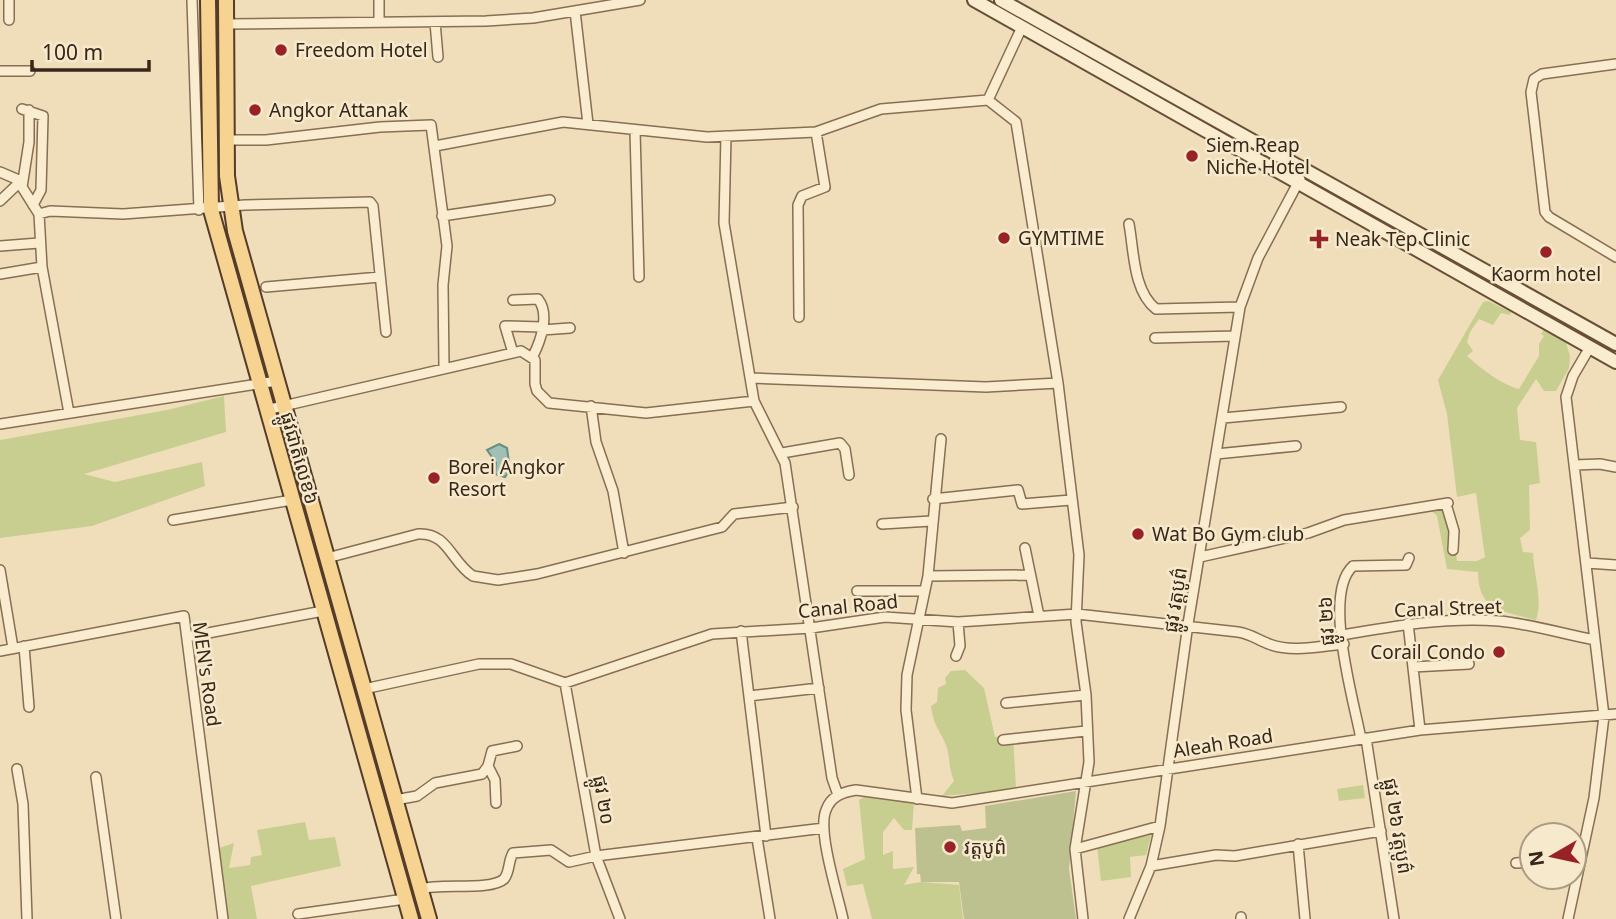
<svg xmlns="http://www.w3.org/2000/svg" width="1616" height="919" viewBox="0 0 1616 919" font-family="Georgia,'Noto Sans Khmer',serif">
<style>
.green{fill:#c8ce8f}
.cemetery{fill:#bdc18f}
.water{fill:#a0c0b6;stroke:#678e83;stroke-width:2}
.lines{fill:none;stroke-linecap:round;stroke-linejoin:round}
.street-casing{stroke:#876e54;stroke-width:12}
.secondary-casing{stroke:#694f38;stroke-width:16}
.primary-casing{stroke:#543c2a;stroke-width:18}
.street{stroke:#faeccf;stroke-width:9}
.secondary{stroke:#faeccf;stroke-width:12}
.primary{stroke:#f6d390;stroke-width:14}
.poi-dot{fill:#992227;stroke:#f7e9cb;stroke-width:2.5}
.labels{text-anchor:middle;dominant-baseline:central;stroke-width:5;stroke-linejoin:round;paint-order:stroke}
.poi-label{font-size:19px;fill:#36271a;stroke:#f7e9cb;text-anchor:start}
.street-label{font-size:19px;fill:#36271a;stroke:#f7e9cb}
</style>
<rect width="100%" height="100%" fill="#f0debb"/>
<path class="green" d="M1488 301 1511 312 1510 315 1501 313 1493 325 1479 319 1470 332 1467 342 1473 351 1467 356C1482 369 1500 384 1519 389L1539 356V344L1544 336 1541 334 1547 325 1563 333 1570 356 1569 368 1556 391H1544L1536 379 1517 408 1520 440 1536 442 1540 483 1529 485 1530 530 1520 538 1523 552 1533 553C1534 576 1543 600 1536 620 1504 611 1478 612 1478 572L1447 569 1437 516 1430 509 1450 505 1457 561H1477L1485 557 1476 493 1457 497 1447 414 1438 380 1483 302Z
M224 396 226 432 84 474 115 482 202 462 205 486 92 526 0 538V440L167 410Z
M965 670 984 688 995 737 1013 735 1016 787 1001 791 942 796 954 781C949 770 950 759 947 748 941 730 934 729 931 706L937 702 938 688 946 684 945 678 951 671Z
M1363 785 1365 798 1339 801 1337 789Z
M867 795 914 801 912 830H904L894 818 883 832V855L893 851V869L914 867 904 885 921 882 959 885 963 919H872L863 884 847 886 843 869 865 859 859 800Z
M305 822 309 840 335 837 341 866 251 886 257 919H228L216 849 234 843 229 868 250 865 251 857 262 855 257 830Z
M1148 831 1151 836 1146 855 1130 857 1131 877 1101 881 1097 846Z"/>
<path class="cemetery" d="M1076 791 1069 869 1076 919H964L959 882H921L920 874H917L915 828 960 825 962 831 986 828 985 806Z"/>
<path class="water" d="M499 444 507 448 510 470 505 477 495 474 496 463 487 450Z"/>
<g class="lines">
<defs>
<path id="street" d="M9 0V20
M192 0 199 210
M379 0V21
M575 11 588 124
M435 22 438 57
M226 24 486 21 533 18 640 0
M1616 64 1542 74 1534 79 1531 92 1545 212 1549 217 1616 257
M0 71H30
M988 100 1022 27
M22 109 43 116 41 190 33 205
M29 110V142L22 187 39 214 42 267 69 413
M635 131 639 277
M726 136 724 223 754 401 785 463 832 778 838 795
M227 140H266L380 127 431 125 447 246 443 285 444 367
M435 146 563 122 707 137 816 132 881 109 988 100 1016 122 1058 383 1079 555 1076 622 1086 695 1089 762 1075 849 1083 919
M0 172 21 181 0 201
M39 214 50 211 123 214 245 205 370 202 373 206 386 332
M442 216 550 200
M1129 224C1134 251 1133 291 1156 309L1240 307
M0 246 39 243
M0 274 42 267
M266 287 380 277
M513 300 538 299C550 314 541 340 533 356
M799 317 798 205 802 196 825 187 816 132
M542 330 570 328
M1155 338 1235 336
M513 353 505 326 542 327
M751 378 986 387 1058 383
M591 406 596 442 613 491 624 553
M266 410 521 351 535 360V384L537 391 549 403 646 413 754 401
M1223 418 1341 407
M0 424 277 381
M782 453 840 443 845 449 849 475
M1216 454 1296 446
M1575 465 1600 464 1616 467
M933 499 1018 490 1022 504 1071 500
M1446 504 1454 531 1453 550
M173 520 292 500
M882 524 931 521
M1025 548 1039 616
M1200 557 1308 533 1344 520 1448 503
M327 558 418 534C448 532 451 562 473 576L498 580 537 574 722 527 734 514 793 507
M1587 563 1616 565
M0 570 13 648
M928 576 1030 575
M857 591H923
M1408 623 1420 730
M741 631 766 836
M1342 635C1394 626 1446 617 1499 621 1531 624 1563 634 1595 640
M187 637 323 611
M24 646 29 707
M0 651 184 616 223 919
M956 656 960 646 958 622
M1413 667 1469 664
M565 683 596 856 620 919
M364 689 479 664H511L565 683 712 634 811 628 885 617 958 622 1077 614 1238 632C1251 634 1258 640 1269 644 1291 653 1321 646 1344 644
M749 696 819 688
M1006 703 1086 695
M1366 738 1394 919
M1361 739C1354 701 1322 594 1353 566L1406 565 1409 558
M1003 740 1086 731
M488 766 495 780 496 803
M17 769 23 804 27 919
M96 777 116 919
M917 799 906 710 907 675 928 576 941 439
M395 800 417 796 435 783 482 774 488 766 492 751 517 746
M757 838 770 919
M1298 844 1305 919
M1075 849 1160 826
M1516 863 1532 862
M1151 866 1216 855 1235 856 1381 831
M421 889C441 883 491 891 504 879 510 872 508 861 513 853L551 850 569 862 596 856 824 828
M298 914 405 899
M1241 917V919
M843 919C838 895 817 831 826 810 831 796 843 792 856 790L952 803 1420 730 1616 714
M1129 919 1151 866 1160 826 1188 624 1240 307 1258 258 1300 179
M1568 919 1594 798 1604 716 1566 397 1573 376 1590 347"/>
<path id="secondary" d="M974 0 1616 362
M1001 0 1616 344"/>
<path id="primary" d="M208 0 211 210 411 919
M226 0 227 176 235 231 429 919"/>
</defs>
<use href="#street" class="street-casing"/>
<use href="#secondary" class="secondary-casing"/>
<use href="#primary" class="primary-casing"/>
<use href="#street" class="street"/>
<use href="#secondary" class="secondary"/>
<use href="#primary" class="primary"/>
</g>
<g class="poi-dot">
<circle cx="281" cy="50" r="7"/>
<circle cx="255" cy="110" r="7"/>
<circle cx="1192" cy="156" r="7"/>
<circle cx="1004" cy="238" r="7"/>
<path d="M1315.5 228.5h7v7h7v7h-7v7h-7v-7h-7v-7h7z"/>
<circle cx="1546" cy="252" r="7"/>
<circle cx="434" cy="478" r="7"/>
<circle cx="1138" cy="534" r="7"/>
<circle cx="1499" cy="652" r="7"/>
<circle cx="950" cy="847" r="7"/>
</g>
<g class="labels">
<g class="poi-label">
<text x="295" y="50">Freedom Hotel</text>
<text x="269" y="110">Angkor Attanak</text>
<text x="1206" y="145">Siem Reap<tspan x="1206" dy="22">Niche Hotel</tspan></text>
<text x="1018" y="238">GYMTIME</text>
<text x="1335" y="239">Neak Tep Clinic</text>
<text x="1546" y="274" text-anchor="middle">Kaorm hotel</text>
<text x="448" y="467">Borei Angkor<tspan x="448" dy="22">Resort</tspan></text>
<text x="1152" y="534">Wat Bo Gym club</text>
<text x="1485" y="652" text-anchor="end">Corail Condo</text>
<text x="964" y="847">វត្តបូព៌</text>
</g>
<g class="street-label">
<text transform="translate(300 458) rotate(74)">ផ្លូវជាតិលេខ៦</text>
<text transform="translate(1175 600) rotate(-81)">ផ្លូវ វត្តបូព៌</text>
<text transform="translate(848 606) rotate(-6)">Canal Road</text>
<text transform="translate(1448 608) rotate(-2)">Canal Street</text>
<text transform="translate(1326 621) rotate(-93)">ផ្លូវ ២៦</text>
<text transform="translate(207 674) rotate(82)">MEN's Road</text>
<text transform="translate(1223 743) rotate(-9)">Aleah Road</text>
<text transform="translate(604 800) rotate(80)">ផ្លូវ ២០</text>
<text transform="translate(1398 826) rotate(81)">ផ្លូវ ២៦ វត្តបូព៌</text>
</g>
</g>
<g transform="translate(1553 856) rotate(261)"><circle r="33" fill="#f7e9cb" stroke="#aa9b84" stroke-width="2"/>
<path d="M0-5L12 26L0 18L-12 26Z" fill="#992227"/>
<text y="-10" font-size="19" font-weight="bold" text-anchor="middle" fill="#36271a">N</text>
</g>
<path d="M32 60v10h117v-10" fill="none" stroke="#36271a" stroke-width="3.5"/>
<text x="42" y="60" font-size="21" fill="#36271a" stroke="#f7e9cb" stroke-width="5" paint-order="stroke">100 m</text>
</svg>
